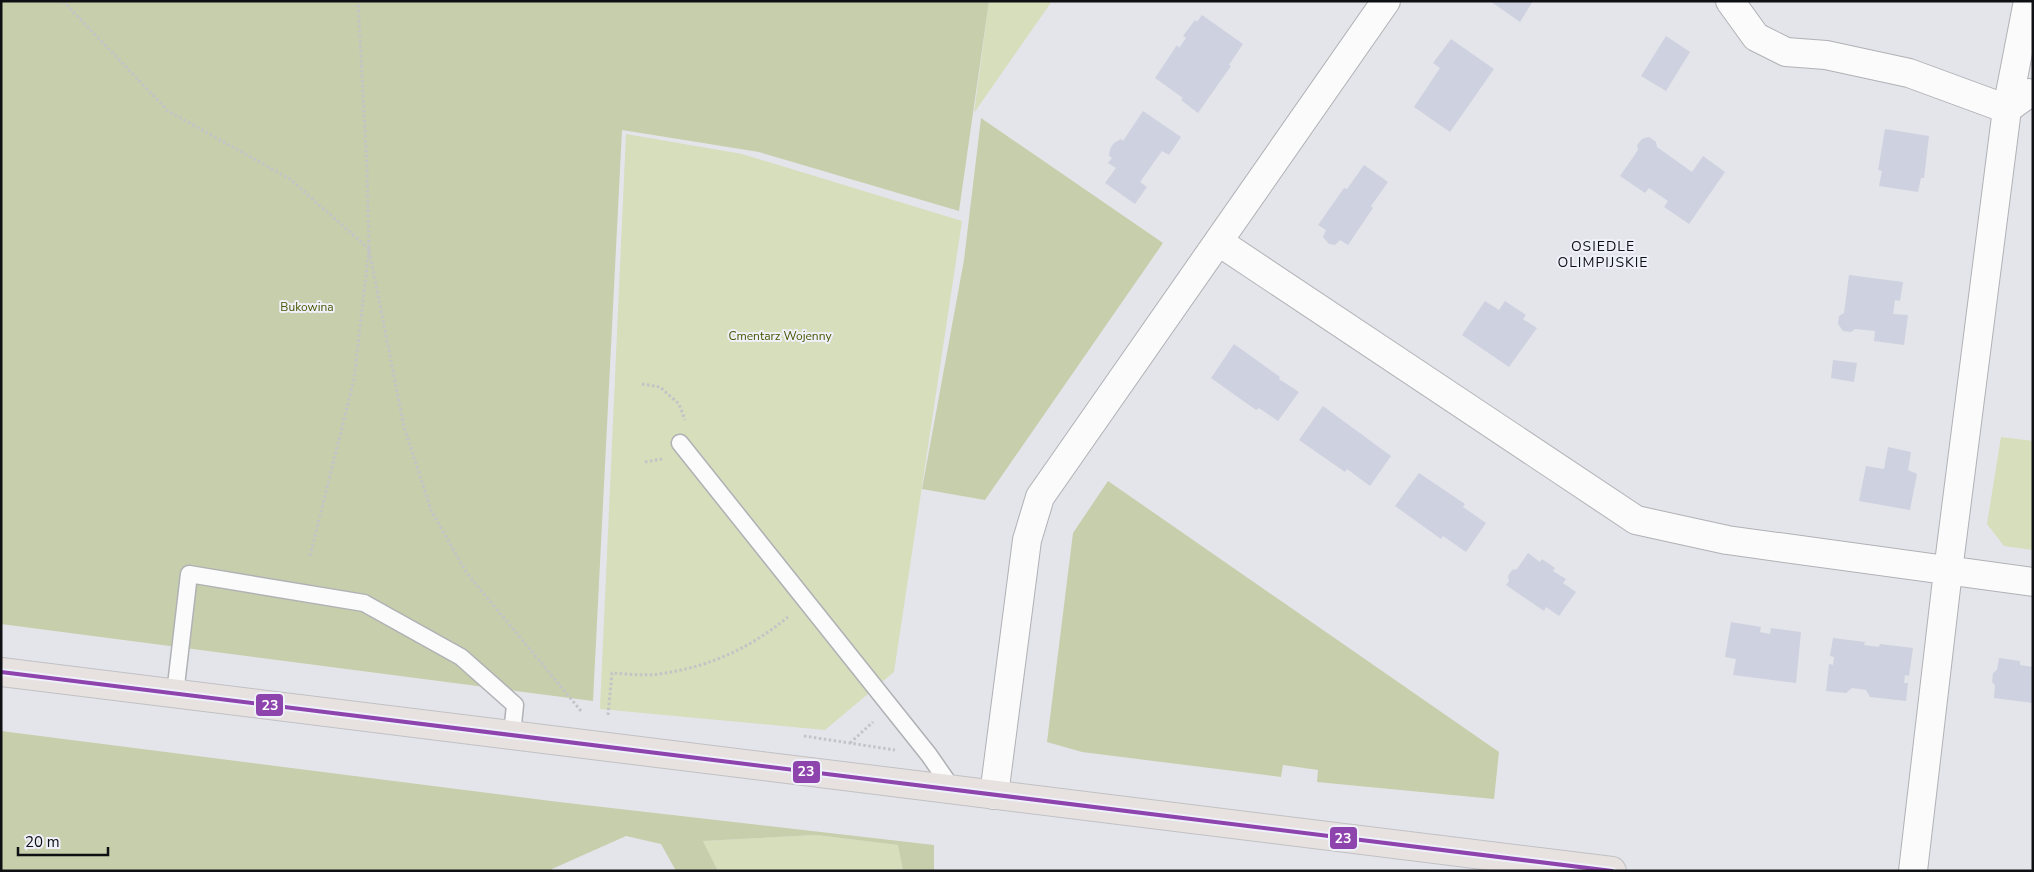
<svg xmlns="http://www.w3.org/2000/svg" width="2034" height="872" viewBox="0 0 2034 872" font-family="'Nunito Sans',sans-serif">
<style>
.green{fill:#d6debb}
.forest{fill:#c7ceab}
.building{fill:#ced1df}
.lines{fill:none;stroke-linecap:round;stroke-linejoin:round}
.service-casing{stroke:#b0b1b5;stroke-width:19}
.minor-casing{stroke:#b0b1b5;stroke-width:30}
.primary-casing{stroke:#c1c1c4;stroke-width:30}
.path{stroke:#c3c4c7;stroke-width:3;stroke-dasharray:2.5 2.5;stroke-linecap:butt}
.service{stroke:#fbfbfc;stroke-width:16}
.minor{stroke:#fbfbfc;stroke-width:28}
.primary{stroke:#e7e1e0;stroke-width:28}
.bus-1-casing{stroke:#eef0fa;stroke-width:8}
.bus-1{stroke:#8e44ad;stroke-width:4}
.labels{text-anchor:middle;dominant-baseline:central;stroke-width:4;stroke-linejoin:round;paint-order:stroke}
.park-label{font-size:12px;fill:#4b5601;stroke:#eef0fa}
.neighbourhood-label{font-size:14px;letter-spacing:1px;fill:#0f1013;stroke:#eef0fa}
.line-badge{stroke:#eef0fa;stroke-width:2}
.badge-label{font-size:14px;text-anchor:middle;font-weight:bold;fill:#fff}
</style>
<rect width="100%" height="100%" fill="#e4e5ea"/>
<path class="green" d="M989 1H1052L974 113Z
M626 134 742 154 962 221 894 672 825 730 600 709Z
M2001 437 2033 441V550L2004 546 1987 524Z
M816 835 898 845 903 871H718L703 841Z"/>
<path class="forest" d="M1 1H989L959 211 759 152 622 130 593 701 1 624Z
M981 118 1163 243 985 500 922 489 964 260Z
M1108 481 1499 752 1494 799 1317 782 1318 770 1283 765 1281 777 1082 752 1047 742 1073 533Z
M1 731 559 802 934 845V871H903L898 845 816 835 703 841 718 871H676L661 844 626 836 552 869V871H1Z"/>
<path class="building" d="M1490 1H1533L1520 22Z
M1202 15 1243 44 1229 65 1231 66 1198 113 1181 100 1183 98 1155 78 1177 45 1179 48 1186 38 1183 36 1195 20 1197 22Z
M1666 36 1690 52 1666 91 1641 76Z
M1451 39 1494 69 1450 132 1414 107 1440 68 1433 63Z
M1143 111 1181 137 1169 155 1162 151 1140 182 1147 187 1135 204 1105 183 1116 168 1108 163 1112 158 1109 156 1110 149 1114 143 1121 139 1123 141Z
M1885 129 1929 136 1924 178H1921L1918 192 1879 186 1882 171 1878 170Z
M1649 137 1656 142 1657 147 1692 172 1703 156 1725 172 1689 224 1664 207 1668 201 1649 188 1645 193 1620 176 1638 150 1637 145 1642 139Z
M1364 165 1388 182 1371 206 1373 208 1348 245 1340 240 1335 245 1329 244 1323 237 1326 230 1318 225 1344 188 1347 189Z
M1849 275 1903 282 1900 301 1895 300 1893 314 1908 315 1904 345 1874 341 1875 331 1855 329 1851 332 1843 331 1838 324 1839 316 1844 313Z
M1485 301 1499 310 1505 301 1526 315 1523 319 1537 328 1509 367 1462 335Z
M1234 344 1280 377 1279 379 1299 392 1278 421 1259 408 1256 410 1211 378Z
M1833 360 1857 363 1854 382 1831 378Z
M1323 406 1391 456 1370 486 1347 469 1345 472 1299 440Z
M1888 447 1911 452 1908 470 1917 474 1910 510 1859 501 1866 466 1884 469Z
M1419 473 1465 504 1463 507 1486 523 1466 552 1443 536 1441 539 1395 506Z
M1528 553 1540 562 1542 559 1555 568 1553 571 1566 579 1563 583 1576 592 1559 616 1546 607 1544 611 1506 585 1509 581 1508 576 1512 570 1517 569Z
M1731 622 1761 627 1760 632 1770 634 1771 628 1801 632 1796 683 1733 675 1736 659 1725 657Z
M1833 638 1865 642 1864 645 1879 647 1880 644 1913 648 1909 676 1905 675 1904 683H1908L1906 701 1870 697 1866 690 1852 688 1846 693 1826 691 1829 664 1833 665 1834 657 1830 656Z
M1999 658 2020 661V665L2033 667V703L1994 698 1995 685 1992 682 1993 673 1997 670Z"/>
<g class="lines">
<defs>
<path id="service" d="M680 443 929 755 954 791
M175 694 189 574 364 603 461 657 515 705 512 734"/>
<path id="minor" d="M1730 1 1756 37 1786 52 1826 55 1909 73 2007 109 2029 93 2033 94
M1219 242 1636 520 1727 540 2033 582
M994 795 1027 540 1040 497 1386 1
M1913 871 1948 571 2007 109 2028 1"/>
<path id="primary" d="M1 672 1612 871"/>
</defs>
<use href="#service" class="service-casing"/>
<use href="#minor" class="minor-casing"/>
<use href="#primary" class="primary-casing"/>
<path class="path" d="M63 1 168 111 290 179 369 249 404 427 431 510 466 572 581 711
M642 384 660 387 679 404 685 420
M645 462 662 459
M310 556 354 379 369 249 367 168 358 1
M608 715 612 673C627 674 644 676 659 674 709 667 749 649 788 617
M804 736 895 750
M850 743 873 722"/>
<use href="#service" class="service"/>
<use href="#minor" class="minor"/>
<use href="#primary" class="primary"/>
<defs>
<path id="bus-1" d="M1 672 1612 871"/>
</defs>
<use href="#bus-1" class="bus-1-casing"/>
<use href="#bus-1" class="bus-1"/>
</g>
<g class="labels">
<g class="park-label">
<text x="307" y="307">Bukowina</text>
<text x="780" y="336">Cmentarz Wojenny</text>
</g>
<g class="neighbourhood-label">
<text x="1603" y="246">OSIEDLE<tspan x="1603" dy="16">OLIMPIJSKIE</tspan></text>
</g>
</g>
<g class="line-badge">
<rect x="255" y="693" width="29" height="24" rx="5" fill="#8e44ad"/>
<rect x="792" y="760" width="29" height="24" rx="5" fill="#8e44ad"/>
<rect x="1329" y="826" width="29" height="24" rx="5" fill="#8e44ad"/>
</g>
<g class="badge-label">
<text x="270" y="710">23</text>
<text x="806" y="776">23</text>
<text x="1343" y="843">23</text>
</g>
<rect width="2034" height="872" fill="none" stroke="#0f1013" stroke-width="5"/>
<path d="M18 847v8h90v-8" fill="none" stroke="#0f1013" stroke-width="2.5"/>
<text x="25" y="847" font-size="15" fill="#0f1013" stroke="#eef0fa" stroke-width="4" paint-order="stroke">20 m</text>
</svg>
